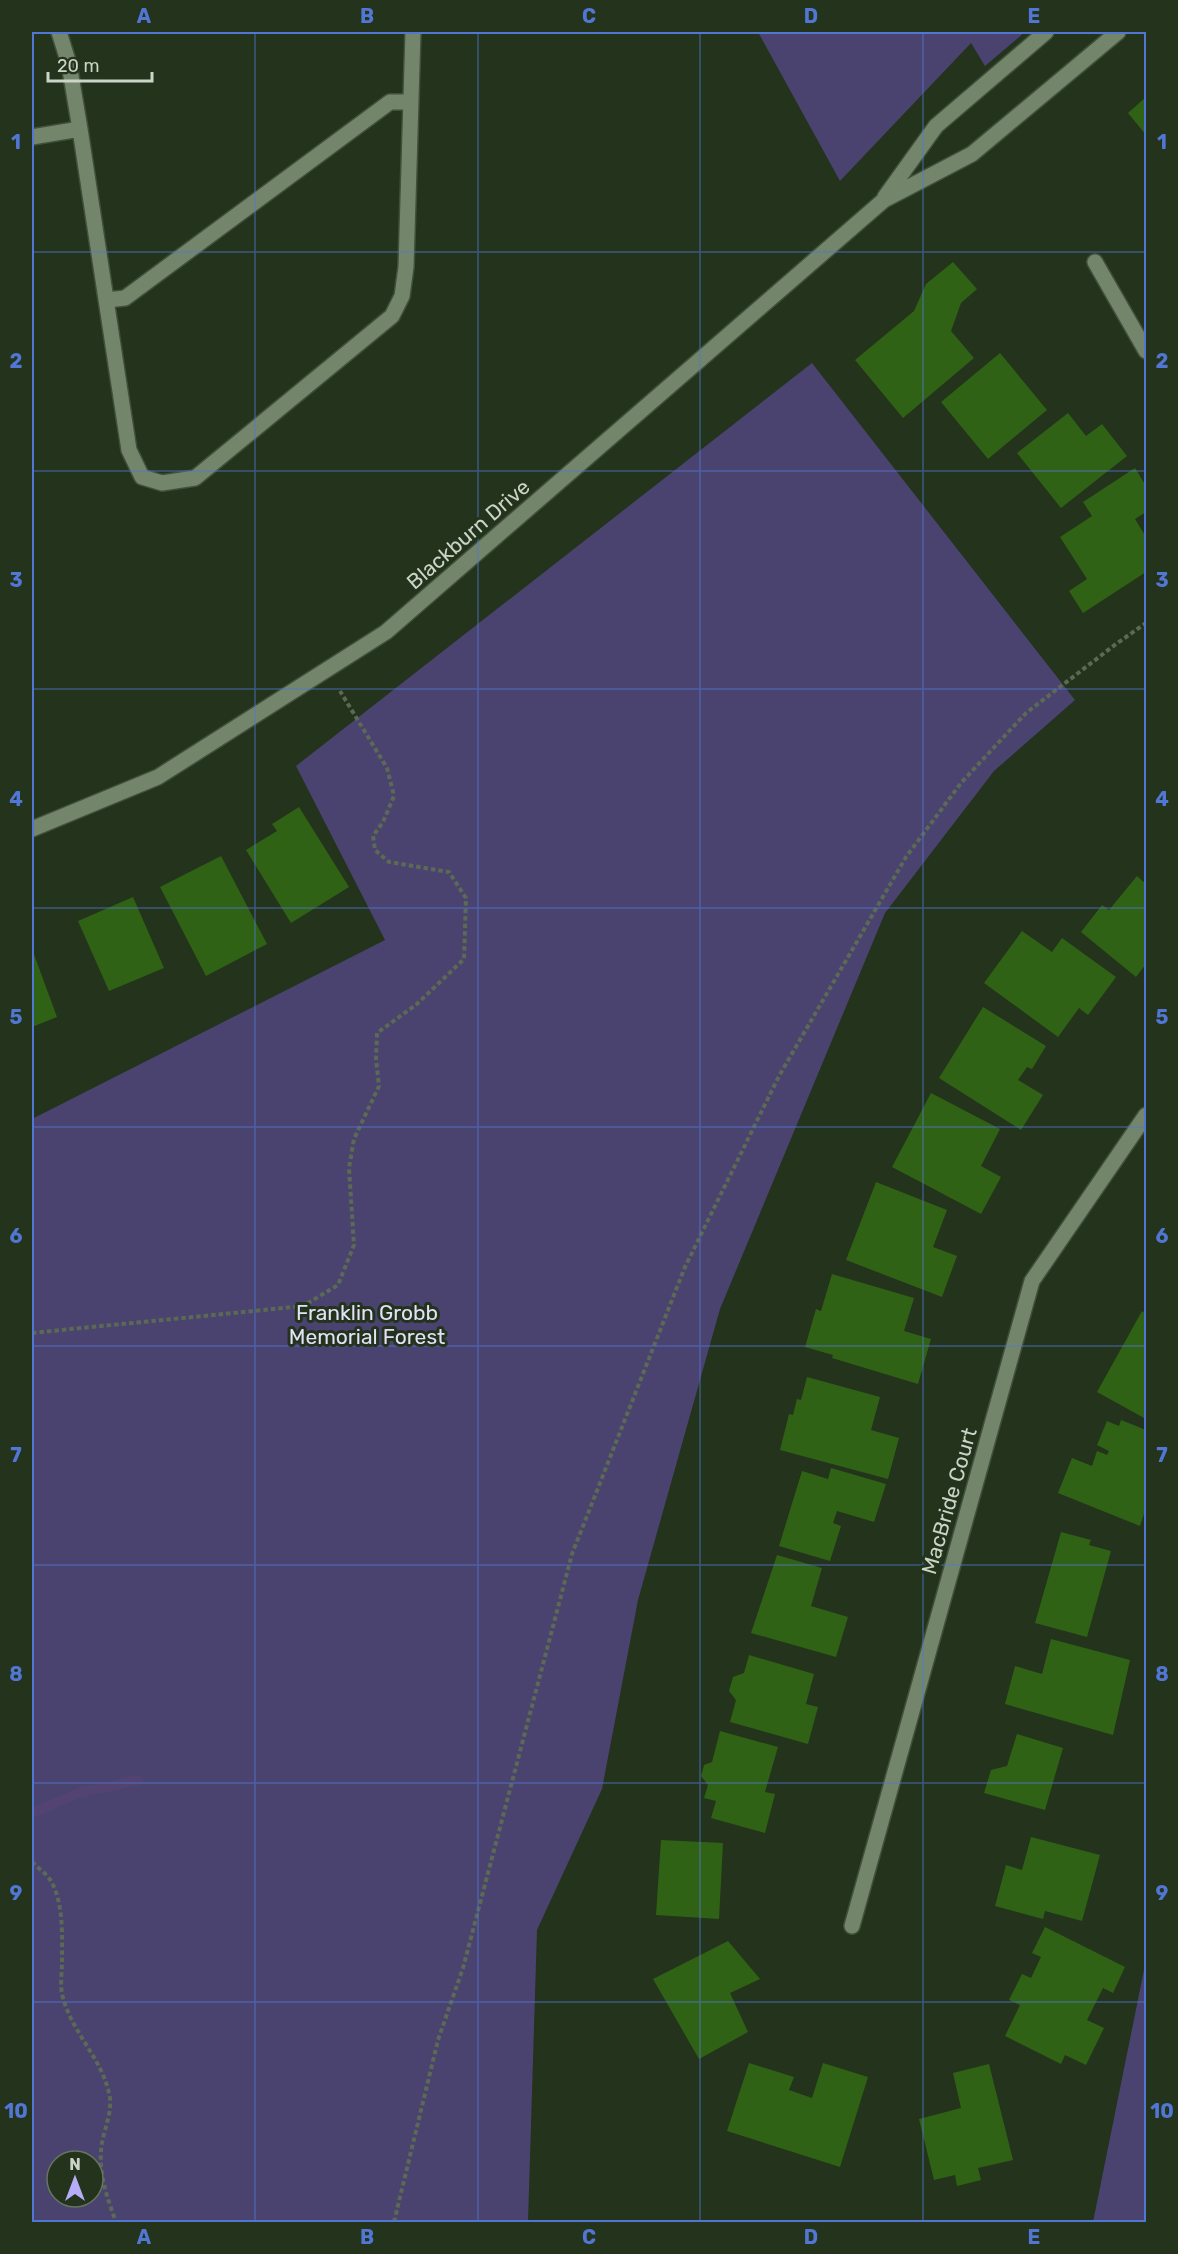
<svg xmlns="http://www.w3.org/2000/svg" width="1178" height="2254" viewBox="0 0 1178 2254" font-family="Rubik,sans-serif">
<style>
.green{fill:#4a436f;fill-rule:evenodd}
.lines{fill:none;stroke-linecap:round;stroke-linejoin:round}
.stream{stroke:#534373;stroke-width:10}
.building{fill:#306215}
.minor-casing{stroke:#414f3b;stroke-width:18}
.path{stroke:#5b6955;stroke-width:4;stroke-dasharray:4.5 3;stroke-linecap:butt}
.minor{stroke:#73866c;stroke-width:15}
.grid{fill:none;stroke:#5176d3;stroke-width:1.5;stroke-opacity:0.55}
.labels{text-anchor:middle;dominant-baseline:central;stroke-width:6;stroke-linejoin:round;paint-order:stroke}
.street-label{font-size:21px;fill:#cbd5c7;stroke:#23331c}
.park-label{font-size:21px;fill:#e2e1f7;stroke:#23331c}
.neatline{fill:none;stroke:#5176d3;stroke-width:2}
.grid-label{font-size:20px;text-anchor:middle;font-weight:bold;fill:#5176d3}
</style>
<rect width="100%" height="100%" fill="#23331c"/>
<path class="green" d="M758 32H1025L985 66 971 43 840 181Z
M812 363 1075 700 994 771 885 913 720 1309 638 1600 602 1789 537 1930 528 2222H32V1119L385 940 296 766ZM57 2161H93V2197H57Z
M1146 1960V2222H1093Z"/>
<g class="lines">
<path class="stream" d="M32 1813 79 1793 138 1780"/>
</g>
<path class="building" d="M1146 97V135L1128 113Z
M953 262 977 289 961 303 951 331 974 358 903 418 855 360 914 311 926 284Z
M1000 353 1047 410 988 459 941 402Z
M1068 413 1086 436 1102 424 1127 456 1061 508 1017 453Z
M1135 468 1146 486V512L1135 519 1146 537V572L1083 613 1069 591 1087 579 1060 537 1092 516 1083 502Z
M299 807 349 887 291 923 246 850 277 831 272 824Z
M221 856 267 944 206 976 160 887Z
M1137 876 1146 884V964L1136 977 1081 932 1102 905 1109 910Z
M133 897 164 968 109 991 78 921Z
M1022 931 1052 952 1062 938 1116 977 1088 1015 1079 1008 1058 1037 984 983Z
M32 949 57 1017 32 1027Z
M983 1007 1046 1046 1032 1069 1027 1067 1018 1080 1043 1095 1021 1130 939 1078Z
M931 1093 1000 1129 981 1166 1001 1177 981 1214 892 1167Z
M876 1182 947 1210 933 1247 957 1256 942 1297 846 1260Z
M832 1274 914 1298 904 1331 931 1339 918 1384 832 1358 833 1355 805 1347 816 1309 821 1311Z
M1142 1311 1146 1314V1419L1097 1392Z
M807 1377 880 1397 871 1430 899 1438 888 1479 780 1450 789 1414 793 1415 797 1399 801 1400Z
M1121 1420 1146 1430V1508L1140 1526 1058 1493 1072 1458 1092 1466 1097 1451 1107 1455 1109 1451 1097 1445 1107 1421 1119 1426Z
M831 1468 886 1484 874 1522 837 1511 833 1523 841 1526 830 1561 779 1546 802 1471 828 1479Z
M1061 1532 1091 1540 1089 1545 1111 1551 1087 1637 1035 1623Z
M777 1555 822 1568 811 1606 848 1617 836 1657 751 1633Z
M1051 1639 1130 1660 1113 1735 1005 1704 1015 1666 1042 1674Z
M749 1655 814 1674 806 1704 818 1707 808 1744 730 1722 736 1700 729 1691 733 1677 744 1673Z
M720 1731 778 1747 765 1792 775 1794 765 1833 711 1818 716 1801 704 1798 708 1785 701 1776 704 1765 712 1762Z
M1017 1734 1063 1748 1045 1810 984 1793 991 1770 1007 1766Z
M1031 1837 1100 1855 1082 1921 1045 1911 1043 1919 995 1906 1006 1865 1022 1870Z
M661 1840 723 1843 719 1919 656 1915Z
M1045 1927 1125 1967 1113 1993 1103 1988 1087 2020 1104 2028 1086 2065 1065 2055 1061 2064 1005 2036 1020 2005 1009 2000 1022 1974 1031 1978 1041 1957 1032 1953Z
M728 1941 760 1979 730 1993 748 2032 699 2059 653 1979Z
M749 2063 794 2077 789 2090 812 2098 823 2063 868 2077 840 2167 727 2131Z
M989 2064 1013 2160 978 2168 981 2180 957 2186 955 2175 934 2180 919 2119 961 2108 953 2073Z"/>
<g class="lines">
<defs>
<path id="minor" d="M59 32 69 64 80 129
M32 137 80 129 129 450 142 477 162 483 195 478 392 316 402 296 406 267 413 32
M885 197 936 126 1046 32
M1095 262 1146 351
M106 300 125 298 390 102H411
M32 829 158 777 386 632 884 200 972 154 1118 32
M852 1926 1032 1281 1146 1115"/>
</defs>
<use href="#minor" class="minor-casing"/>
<path class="path" d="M32 1333 303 1306 338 1285 354 1245 349 1168 354 1139 379 1086 376 1059 377 1033 417 1004 464 959 466 898 449 872 389 862 375 850 373 836 383 822 394 796 387 768 340 691
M32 1862C38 1868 47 1874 51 1881 64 1904 62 1937 62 1962 62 1972 60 1984 62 1994 70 2030 101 2057 109 2093 114 2112 102 2132 101 2151 99 2176 108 2200 116 2222
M394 2222 438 2040 463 1968 572 1554 685 1267 779 1076 906 857 961 783 1026 713 1116 644 1146 623"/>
<use href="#minor" class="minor"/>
</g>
<path class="grid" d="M255 32V2222M478 32V2222M700 32V2222M923 32V2222M32 252H1146M32 471H1146M32 689H1146M32 908H1146M32 1127H1146M32 1346H1146M32 1565H1146M32 1783H1146M32 2002H1146"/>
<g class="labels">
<g class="street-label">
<text transform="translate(468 534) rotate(-41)">Blackburn Drive</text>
<text transform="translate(949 1501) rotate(-74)">MacBride Court</text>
</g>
<g class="park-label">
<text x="367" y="1312">Franklin Grobb<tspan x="367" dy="24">Memorial Forest</tspan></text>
</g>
</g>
<rect width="1178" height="2254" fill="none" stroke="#23331c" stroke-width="66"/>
<g transform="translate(75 2179)"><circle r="28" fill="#23331c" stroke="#667460" stroke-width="1.5"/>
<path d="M0-4.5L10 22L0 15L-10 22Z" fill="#b6acf8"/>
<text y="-9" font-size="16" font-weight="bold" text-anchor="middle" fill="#cbd5c7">N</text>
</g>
<path d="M48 72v9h104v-9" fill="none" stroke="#cbd5c7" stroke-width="3"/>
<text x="57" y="72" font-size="18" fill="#cbd5c7" stroke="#23331c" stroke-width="4.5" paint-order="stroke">20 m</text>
<rect x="33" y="33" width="1112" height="2188" class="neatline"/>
<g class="grid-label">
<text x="144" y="23">A</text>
<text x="367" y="23">B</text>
<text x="589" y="23">C</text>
<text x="811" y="23">D</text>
<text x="1034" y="23">E</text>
<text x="16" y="149">1</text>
<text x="1162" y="149">1</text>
<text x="16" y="368">2</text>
<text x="1162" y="368">2</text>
<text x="16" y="587">3</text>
<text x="1162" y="587">3</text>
<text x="16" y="806">4</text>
<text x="1162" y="806">4</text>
<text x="16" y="1024">5</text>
<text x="1162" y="1024">5</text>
<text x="16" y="1243">6</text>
<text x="1162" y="1243">6</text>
<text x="16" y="1462">7</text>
<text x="1162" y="1462">7</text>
<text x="16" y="1681">8</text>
<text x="1162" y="1681">8</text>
<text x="16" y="1900">9</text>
<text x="1162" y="1900">9</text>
<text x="16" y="2118">10</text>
<text x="1162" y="2118">10</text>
<text x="144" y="2244">A</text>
<text x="367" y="2244">B</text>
<text x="589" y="2244">C</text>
<text x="811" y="2244">D</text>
<text x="1034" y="2244">E</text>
</g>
</svg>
